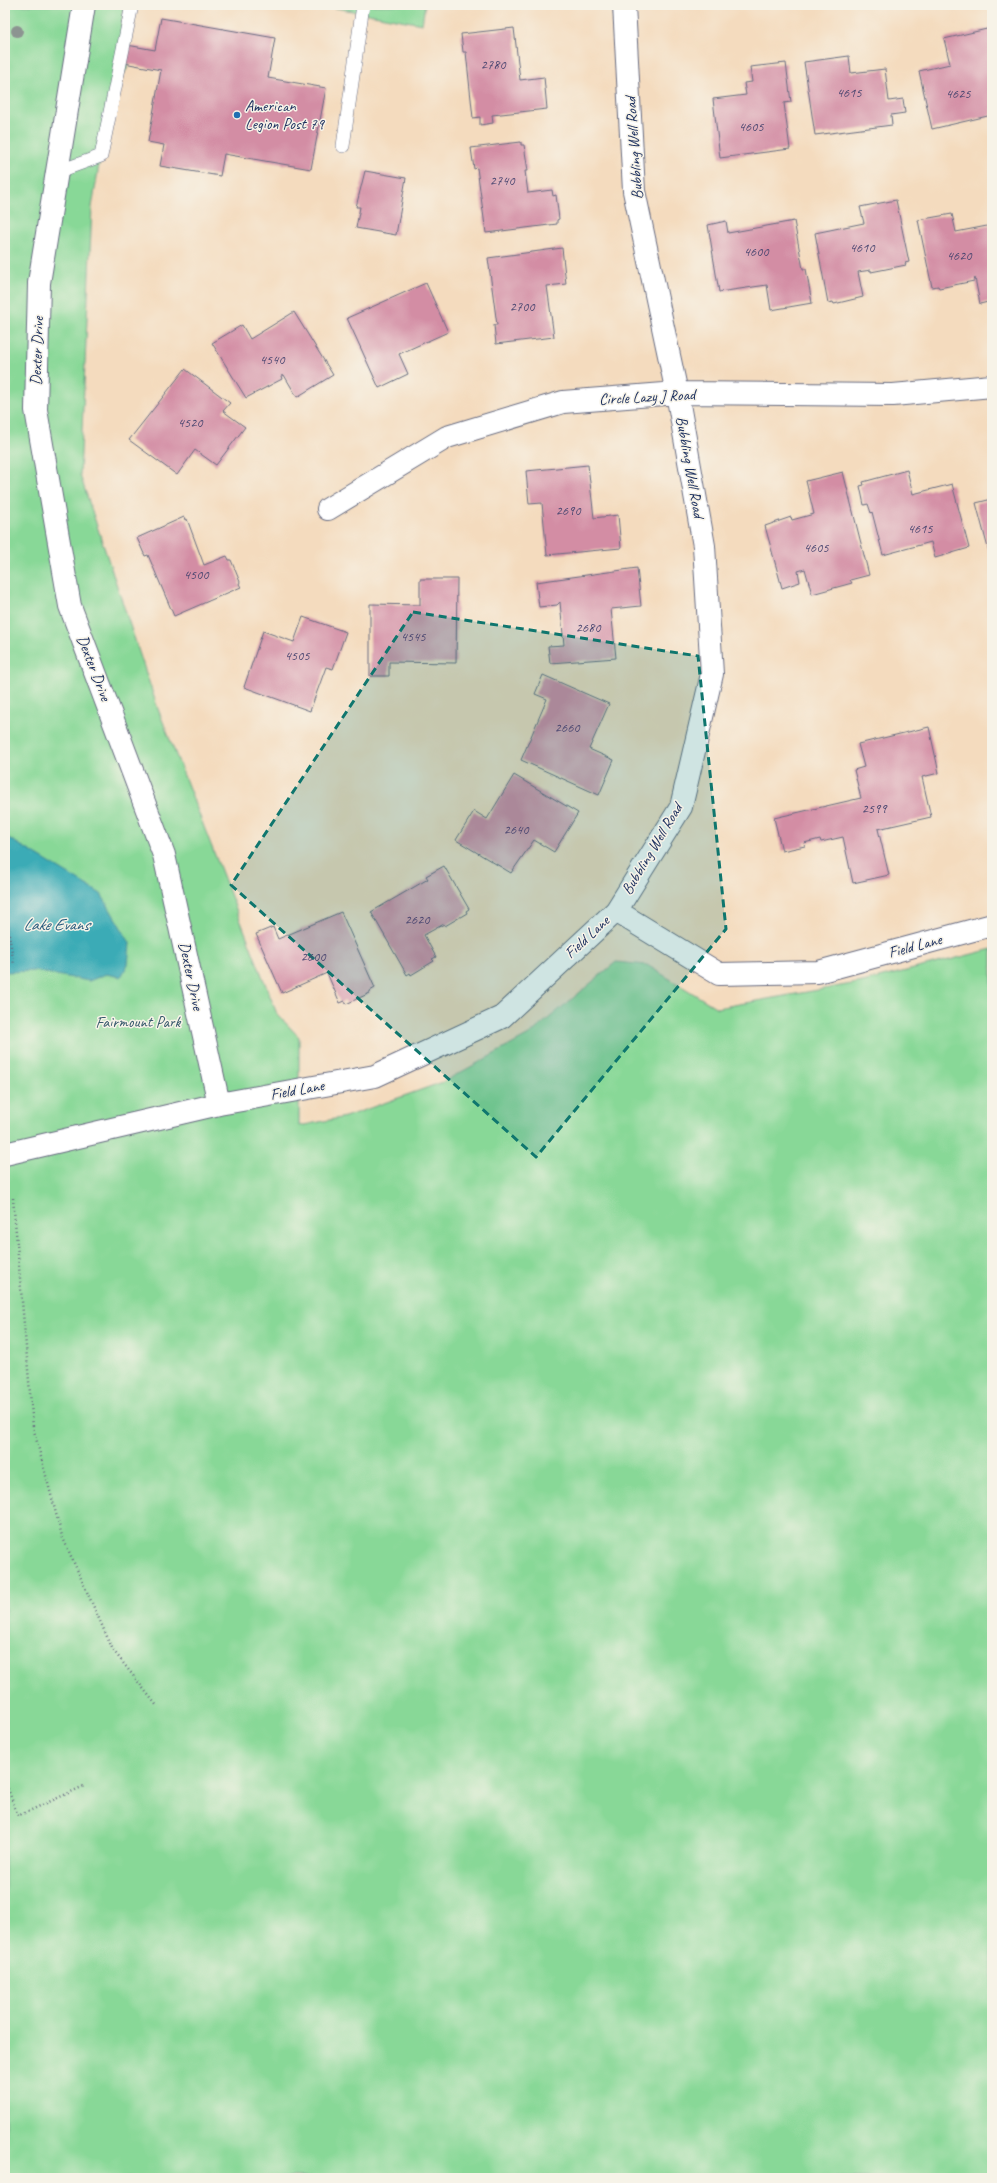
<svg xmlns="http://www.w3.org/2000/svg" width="997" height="2183" viewBox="0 0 997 2183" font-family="Caveat,sans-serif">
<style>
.green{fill:#88d897;stroke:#52847a}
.water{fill:#3aabb6;stroke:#2a6d8a}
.building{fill:#d38da4}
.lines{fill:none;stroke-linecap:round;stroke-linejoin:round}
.lane-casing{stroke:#676b80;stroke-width:14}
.street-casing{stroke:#676b80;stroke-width:24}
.path{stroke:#676b80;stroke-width:2.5;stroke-dasharray:1 3;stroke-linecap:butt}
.lane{stroke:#fff;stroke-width:13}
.street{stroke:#fff;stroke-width:22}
.tree{fill:#8c9491}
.marked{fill:#0f766e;fill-opacity:0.2;stroke:#0f766e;stroke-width:3;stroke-dasharray:8 5;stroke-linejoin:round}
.poi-dot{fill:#1f6fb2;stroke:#f7f3e8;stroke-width:1.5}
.labels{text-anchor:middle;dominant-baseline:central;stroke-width:3;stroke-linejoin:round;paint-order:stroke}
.number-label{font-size:14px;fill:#494670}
.poi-label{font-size:16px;fill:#1b2f5e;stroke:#f7f3e8;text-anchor:start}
.street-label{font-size:16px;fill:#1b2f5e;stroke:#f7f3e8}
.park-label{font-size:16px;fill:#36596c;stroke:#f7f3e8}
.water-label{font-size:17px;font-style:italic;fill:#265a7d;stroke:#f7f3e8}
</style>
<rect width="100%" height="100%" fill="#f7f3e8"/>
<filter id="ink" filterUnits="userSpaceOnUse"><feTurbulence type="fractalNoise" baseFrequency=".025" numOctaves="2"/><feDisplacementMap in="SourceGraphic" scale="8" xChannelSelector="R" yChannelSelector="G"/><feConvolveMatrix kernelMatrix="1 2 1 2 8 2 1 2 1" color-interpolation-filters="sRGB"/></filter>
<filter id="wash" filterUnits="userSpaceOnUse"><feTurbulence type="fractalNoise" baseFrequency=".012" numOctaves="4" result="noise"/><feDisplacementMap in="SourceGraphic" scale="16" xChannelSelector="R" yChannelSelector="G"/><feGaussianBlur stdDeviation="0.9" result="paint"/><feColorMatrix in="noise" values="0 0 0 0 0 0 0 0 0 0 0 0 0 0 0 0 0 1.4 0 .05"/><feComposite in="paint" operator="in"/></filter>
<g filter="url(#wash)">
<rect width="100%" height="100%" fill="#f4dbbe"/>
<path class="green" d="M5 5H125L121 27 130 36 127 69 111 92 92 207 80 475 158 709 277 1014 299 1037V1126L345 1117 443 1082 529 1035 616 962 647 965 717 1008 863 982 992 949V2178H5Z
M320 5H425L422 24Z"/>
<path class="water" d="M5 836 101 894 130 943 128 964 121 977 106 974 89 981 35 971 5 972Z"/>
<g id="blocks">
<path class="building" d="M161 18 275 38 268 78 326 88 311 169 224 154 220 176 160 166 164 145 148 142 161 70 124 63 127 45 155 50Z
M514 28 520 80 544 77 547 109 492 115 493 123 480 125V117L473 118 466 52H463L461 34Z
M991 28 992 115 932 129 919 71 950 64 944 39Z
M849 56 851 73 885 69 889 101 903 99 905 113 891 115 892 125 815 135 804 62Z
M786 63 791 102 784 103 790 149 720 158 713 99 746 95 744 83 752 82 750 67Z
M521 142V145H524L528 171H525L528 193 552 190 553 196 556 195 559 219 557 220V224L486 233 477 168 474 169 471 148Z
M365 171 406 178 396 235 356 228 360 207H356Z
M896 200 909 262 905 263 906 265 871 272V270L858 272 863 297 834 304 833 302 828 303 815 233 864 223 860 207Z
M952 214 956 232 992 225V301L980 304 975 278 974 281 939 288 938 286 932 287 918 220Z
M726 221 728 233 794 221 803 269H806L812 303 771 310 767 285 719 292 708 225Z
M562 248 566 284 547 286 554 337 496 344 494 325H497L488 258Z
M426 283 448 332 399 354 408 374 379 388 347 318Z
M294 312 333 375 297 397 284 375 281 376 282 379 246 398 212 343 242 325 250 339Z
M185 369 230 403 223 411 245 427 216 465 195 450 177 475 129 440Z
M588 465 594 518 618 515 621 548 547 555 542 503 529 504 526 471Z
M907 470 913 494 952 484 969 548 935 558 931 542 883 555 872 512 871 513 868 504 864 505 860 486 864 485 863 482Z
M843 472 869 575 850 580 852 583 812 594 805 569 798 571 800 582 782 588 765 526 791 517 792 520 814 514 806 481Z
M992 499V551L989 552 976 503Z
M184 517 185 520 187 519 204 565 227 556 229 560H231L240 582 239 584 241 587 174 616 148 555 145 556 137 538Z
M637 568 641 606 611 609 616 658 550 663 548 646 564 645 560 602 557 605 539 607 536 582Z
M420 579H457L456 663 389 662V676H370V604L420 605Z
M303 617 346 632 333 669 326 667 310 711 244 687 263 631 294 642Z
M543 675 609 704 589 749 614 760 599 795 521 760 547 699 535 694Z
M929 727 939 773 922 777 931 817 878 829 889 875 853 883 843 837 821 842 820 839 804 843 805 846 782 851 774 818 861 798 854 770 864 767 858 744Z
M514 775 578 813 554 852 534 840 511 873 456 840 474 811 487 819Z
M444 866 469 909 466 911 467 913 445 926 444 924 424 935 436 957 432 959 434 961 411 975 410 973 407 975 371 912 428 879 426 876Z
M341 912 375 988 370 991V993L346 1004 345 1001 340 1003 327 973 282 993 256 934 273 927 278 939Z"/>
</g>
</g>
<g filter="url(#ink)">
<use href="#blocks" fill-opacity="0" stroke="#676b80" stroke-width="1"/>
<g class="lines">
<defs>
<path id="lane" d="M343 146 363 5
M57 172 101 156 132 5"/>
<path id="street" d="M84 5 39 283 36 410 70 606 164 855 219 1104
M328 509 447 437 563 402 677 393 893 395 992 386
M616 911 681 807 712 674 704 546 677 393 634 191 624 5
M5 1154 219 1104 375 1076 502 1017 616 911 719 974 818 972 992 925"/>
</defs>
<use href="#lane" class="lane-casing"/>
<use href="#street" class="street-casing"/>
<path class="path" d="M9 934 14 965
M13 1198 33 1427 62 1536 113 1650 157 1706
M5 1781 18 1816 84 1786"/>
<use href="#lane" class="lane"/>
<use href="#street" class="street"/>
</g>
<circle class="tree" cx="17" cy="31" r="6"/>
</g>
<path class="marked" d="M413 612 698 656 726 929 536 1157 231 885Z"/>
<circle class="poi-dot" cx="237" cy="115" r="4"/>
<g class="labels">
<g class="number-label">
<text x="493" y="64">2780</text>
<text x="849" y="92">4615</text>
<text x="958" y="93">4625</text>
<text x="751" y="126">4605</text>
<text x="502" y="180">2740</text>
<text x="862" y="247">4610</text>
<text x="756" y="251">4600</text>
<text x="959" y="255">4620</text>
<text x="522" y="306">2700</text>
<text x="272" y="359">4540</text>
<text x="190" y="422">4520</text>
<text x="568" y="510">2690</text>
<text x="920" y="528">4615</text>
<text x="816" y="547">4605</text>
<text x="196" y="574">4500</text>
<text x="588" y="627">2680</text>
<text x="413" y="636">4545</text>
<text x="297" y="655">4505</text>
<text x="567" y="727">2660</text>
<text x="874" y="808">2599</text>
<text x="516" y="829">2640</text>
<text x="417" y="919">2620</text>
<text x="313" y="956">2600</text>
</g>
<g class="poi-label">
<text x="245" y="106">American<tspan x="245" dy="18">Legion Post 79</tspan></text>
</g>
<g class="street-label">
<text transform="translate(634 148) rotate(-94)">Bubbling Well Road</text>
<text transform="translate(37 351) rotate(-88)">Dexter Drive</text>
<text transform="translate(647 397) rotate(-3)">Circle Lazy J Road</text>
<text transform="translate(690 467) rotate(80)">Bubbling Well Road</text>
<text transform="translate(94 668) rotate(69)">Dexter Drive</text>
<text transform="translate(652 849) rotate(-59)">Bubbling Well Road</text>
<text transform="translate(587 937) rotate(-43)">Field Lane</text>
<text transform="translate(915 946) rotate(-15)">Field Lane</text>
<text transform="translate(191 976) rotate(78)">Dexter Drive</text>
<text transform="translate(297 1090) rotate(-10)">Field Lane</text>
</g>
<g class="park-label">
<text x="138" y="1022">Fairmount Park</text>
</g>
<g class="water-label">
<text x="56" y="924">Lake Evans</text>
</g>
</g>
<rect width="997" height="2183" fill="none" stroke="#f7f3e8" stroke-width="20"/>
</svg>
